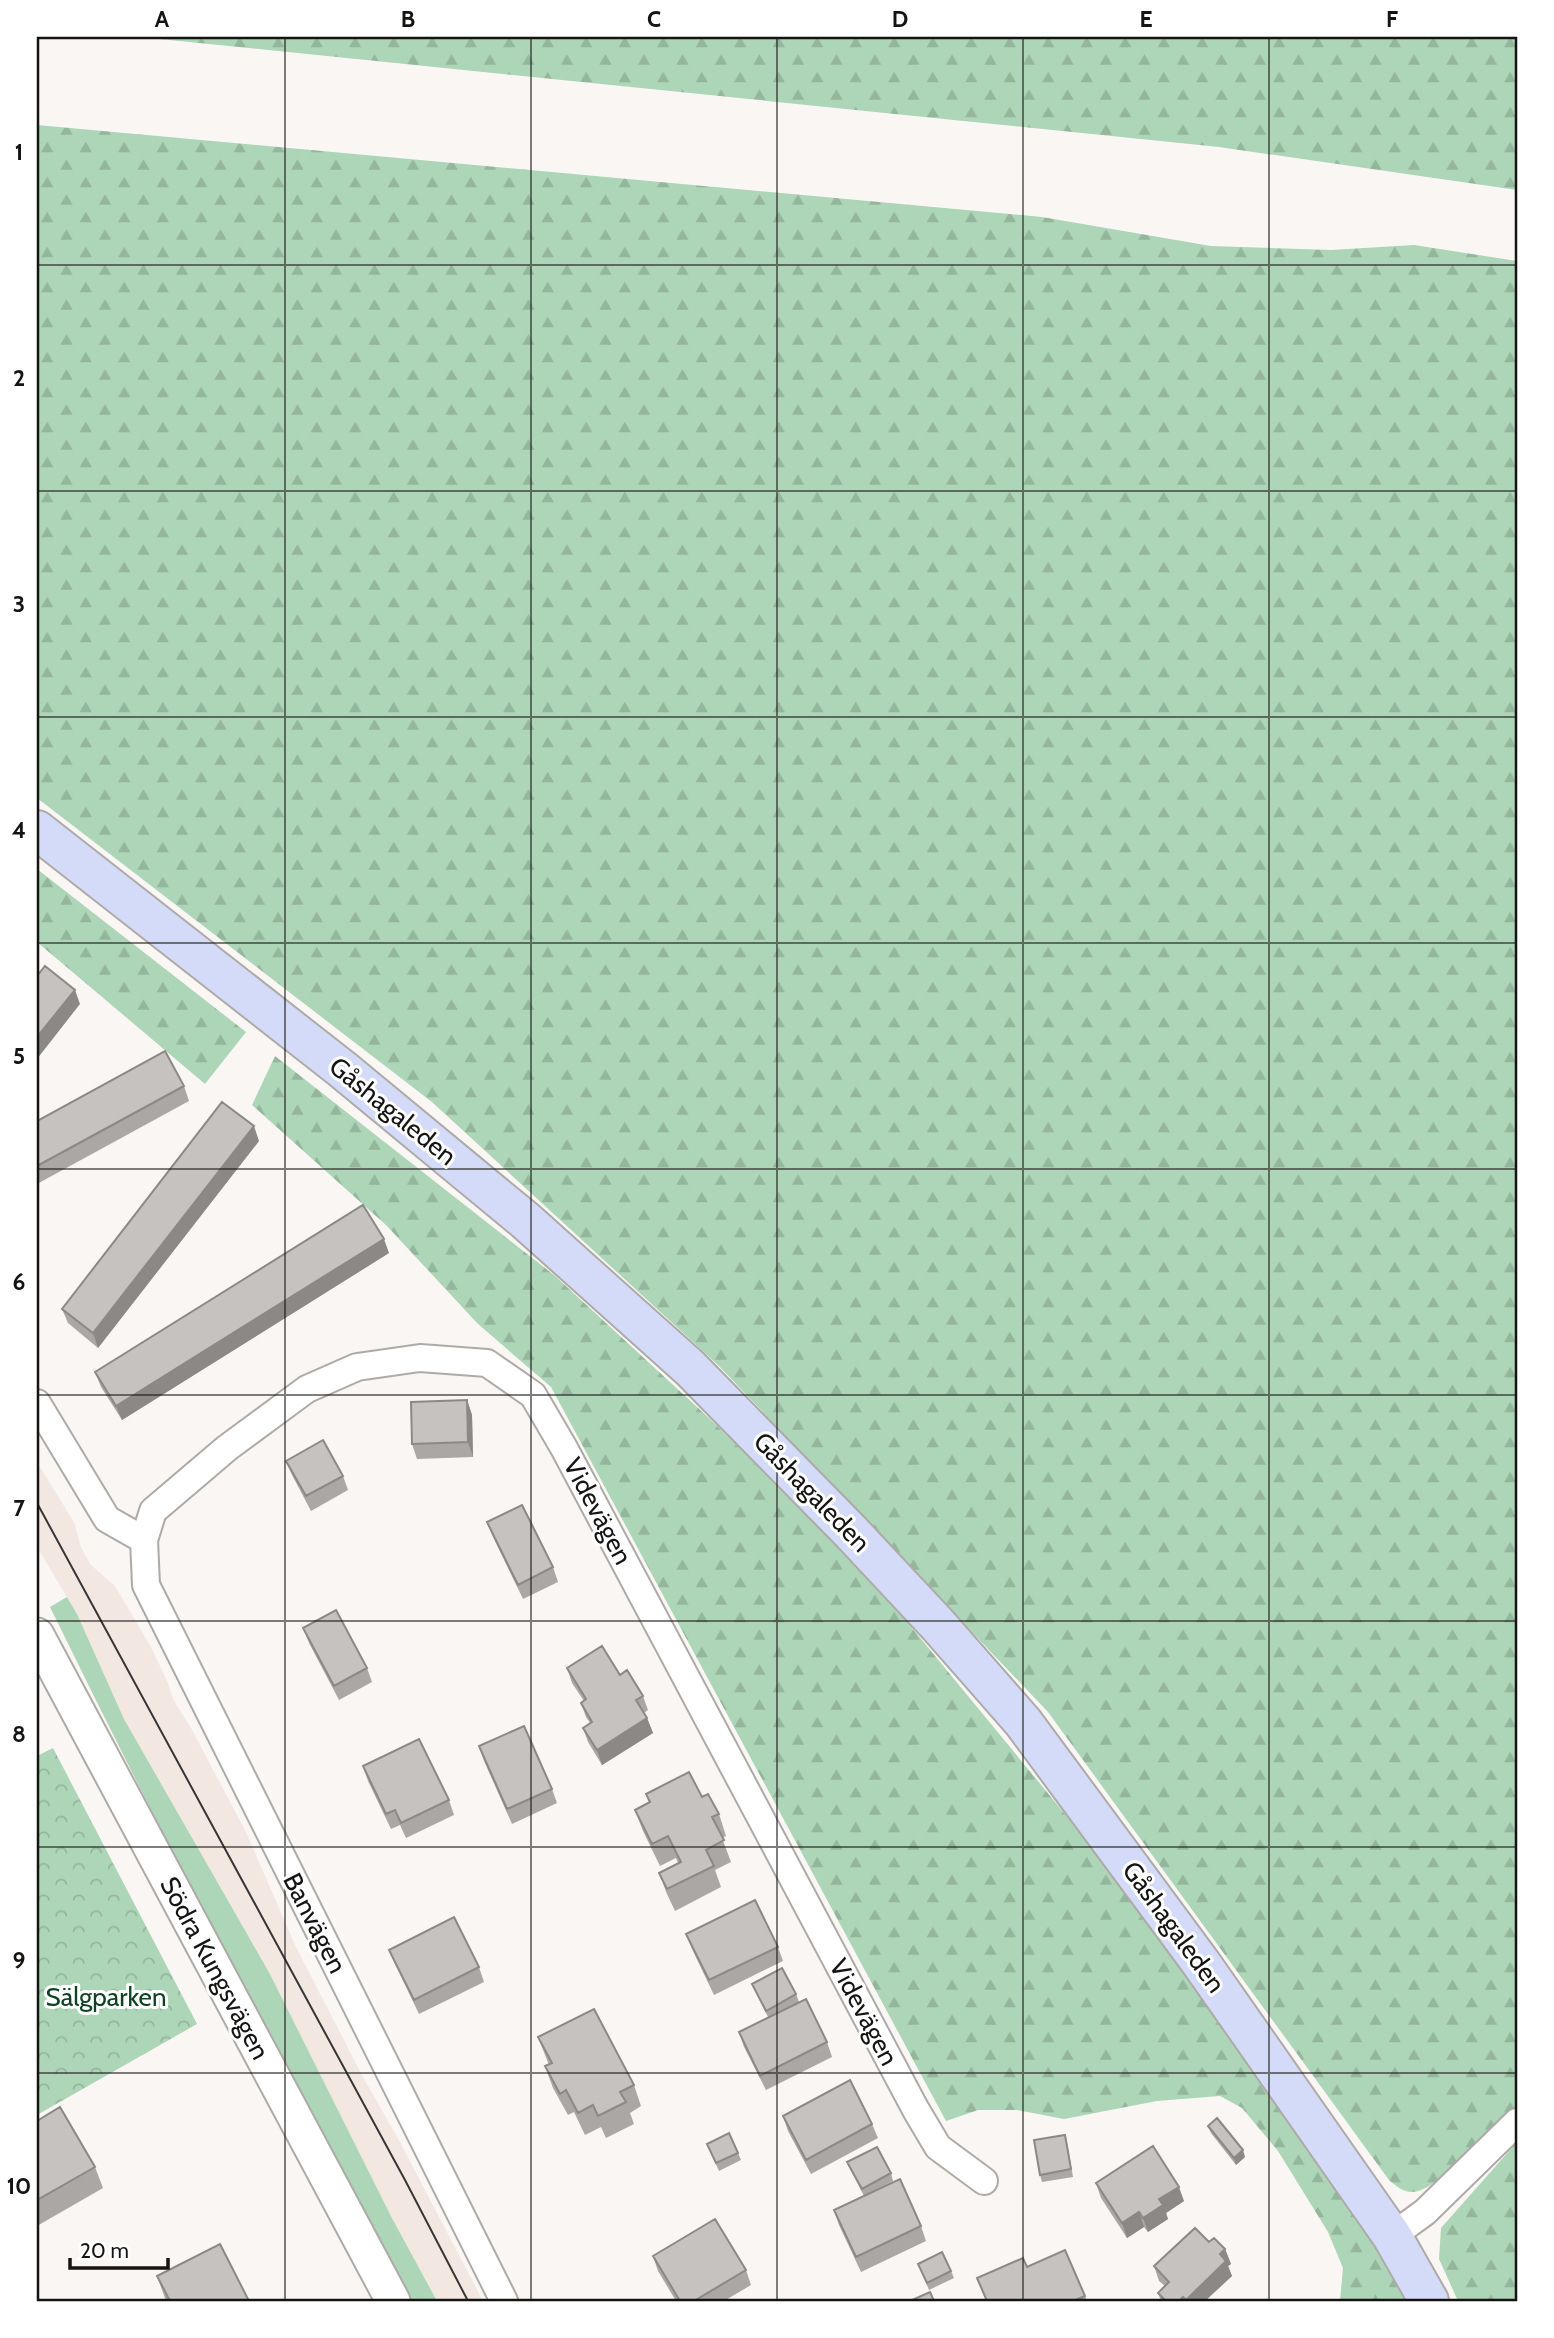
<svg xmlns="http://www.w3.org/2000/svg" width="1554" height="2338" viewBox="0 0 1554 2338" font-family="Cabin,sans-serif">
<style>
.built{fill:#f3e8e1}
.green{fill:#add5b7}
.forest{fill:url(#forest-firs)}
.park{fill:url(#park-crowns)}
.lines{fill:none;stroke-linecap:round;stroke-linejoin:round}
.minor-casing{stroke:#aeaaa7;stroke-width:30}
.tertiary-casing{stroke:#aeaaa7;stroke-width:37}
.secondary-casing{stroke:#aeaaa7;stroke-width:42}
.minor{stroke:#fff;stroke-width:26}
.tertiary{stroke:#fff;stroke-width:33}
.secondary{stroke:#d4dbf8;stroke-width:38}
.tram{stroke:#373635;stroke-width:2}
.wall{fill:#aaa7a4}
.shaded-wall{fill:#8b8886}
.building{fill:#c6c2bf;stroke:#8b8886;stroke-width:2}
.grid{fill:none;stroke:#151413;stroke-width:2;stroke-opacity:0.55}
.labels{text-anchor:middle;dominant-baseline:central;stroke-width:6;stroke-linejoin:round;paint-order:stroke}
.street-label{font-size:26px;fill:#151413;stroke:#fff}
.park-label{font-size:26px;fill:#0e4222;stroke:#fff}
.neatline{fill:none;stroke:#151413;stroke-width:2.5}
.grid-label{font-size:23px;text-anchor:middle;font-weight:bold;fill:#151413}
</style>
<defs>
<pattern id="forest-firs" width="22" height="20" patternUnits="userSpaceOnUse" patternTransform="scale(1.75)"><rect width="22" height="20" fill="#add5b7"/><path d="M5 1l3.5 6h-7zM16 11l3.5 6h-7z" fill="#94b69c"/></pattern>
<pattern id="park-crowns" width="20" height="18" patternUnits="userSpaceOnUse" patternTransform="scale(1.75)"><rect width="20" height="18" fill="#add5b7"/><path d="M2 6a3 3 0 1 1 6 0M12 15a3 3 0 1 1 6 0" fill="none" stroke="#94b69c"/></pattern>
</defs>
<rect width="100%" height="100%" fill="#faf6f3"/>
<path class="built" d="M37 1462 74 1522 81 1547 90 1564 115 1586 151 1647 168 1683 173 1699 191 1728 246 1832 296 1947 363 2077 400 2142 483 2301H437L393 2220 270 1974 124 1719 77 1614 37 1547Z"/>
<path class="green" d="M67 1597 77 1614 124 1719 270 1974 393 2220 437 2301H412C286 2073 164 1841 50 1607Z"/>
<path class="forest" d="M140 37H1517V190L1219 147Z
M37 125 1042 217 1211 246 1331 250 1414 245 1517 261V2105C1496 2126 1444 2184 1418 2191 1407 2195 1397 2187 1389 2180L1048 1712 718 1365 432 1102 37 798Z
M37 869 246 1032 205 1084 37 942Z
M275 1056 554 1275 710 1419 813 1519 903 1617 1065 1814 1202 1991 1345 2196 1406 2301H1340L1343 2268 1328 2232 1278 2151 1242 2108 1220 2096 1157 2101 1064 2119 1017 2110H978L946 2121 551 1387 478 1324 386 1225 252 1105Z
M1517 2142V2301H1458L1439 2259 1441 2228Z"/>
<path class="park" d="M53 1748 197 2024 37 2115V1756Z"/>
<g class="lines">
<defs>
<path id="minor" d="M37 1403 107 1519 144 1540
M1392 2236 1425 2212 1517 2122
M504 2301 146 1585 144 1540 153 1511 227 1448 307 1389 357 1367 420 1358 487 1363 533 1395 564 1448 916 2110 938 2147 984 2181"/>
<path id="tertiary" d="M37 1635 393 2301"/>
<path id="secondary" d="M37 830 342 1069 526 1221 690 1368 851 1532 938 1625 1023 1722 1201 1963 1392 2236 1429 2301"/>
</defs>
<use href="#minor" class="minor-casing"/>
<use href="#tertiary" class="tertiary-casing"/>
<use href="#secondary" class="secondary-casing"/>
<use href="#minor" class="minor"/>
<use href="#tertiary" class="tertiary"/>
<use href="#secondary" class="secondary"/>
<path class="tram" d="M37 1503 405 2180 468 2301"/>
</g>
<path class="wall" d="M184 1086 189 1101 37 1184V1121Z
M259 1141 98 1348 68 1323 62 1309Z
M389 1253 122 1420 101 1387 95 1372Z
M467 1400 472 1415 473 1457 417 1459 412 1444Z
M286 1461 343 1476 348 1490 311 1511 292 1475Z
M487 1522 553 1567 558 1582 523 1599 493 1537Z
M303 1628 367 1668 372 1682 339 1700 309 1643Z
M567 1668 620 1675 643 1696 648 1710 644 1713 647 1718 653 1733 602 1765 588 1742 583 1728 590 1723 586 1717 581 1703 584 1701 572 1683Z
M479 1746 552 1789 557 1803 512 1824 484 1761Z
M363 1766 449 1800 454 1815 406 1838 400 1825 391 1829 368 1781Z
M646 1794 702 1797 719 1814 726 1836 722 1838 731 1862 715 1870 721 1887 675 1911 667 1894 659 1873 678 1863 676 1858 660 1866 643 1831 635 1810 649 1802Z
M686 1934 778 1947 783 1961 714 1995 692 1949Z
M389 1950 479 1967 484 1982 419 2014 395 1964Z
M752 1984 796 1994 799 2002 827 2042 832 2057 766 2090 744 2047 739 2032 768 2017Z
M538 2037 634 2085 641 2106 630 2113 634 2124 606 2138 601 2127 585 2135 574 2112 568 2115 553 2088 545 2066 549 2065Z
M783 2116 872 2124 878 2138 811 2174 788 2131Z
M37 2121 95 2167 103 2188 37 2226Z
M1208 2126 1245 2157 1236 2165 1211 2133Z
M1065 2135 1067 2142 1073 2177 1042 2182 1040 2175Z
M707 2144 738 2153 741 2160 719 2171Z
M847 2162 891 2173 893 2181 874 2191 921 2226 926 2241 861 2272 839 2225 834 2210 864 2196 850 2169Z
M1096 2183 1184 2201 1166 2213 1168 2219 1148 2232 1144 2227 1127 2238 1101 2198Z
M1209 2242 1225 2249 1231 2264 1228 2266 1232 2276 1205 2301H1161L1158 2293 1165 2286 1159 2281 1154 2266Z
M1065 2250 1087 2301H986L977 2278 1027 2267Z
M653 2256 746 2270 751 2285 724 2301H676L658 2271Z
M918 2264 951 2271 954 2278 929 2290Z
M157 2276 249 2301H166Z"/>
<path class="shaded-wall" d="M75 990 80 1004 37 1059V1037Z
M254 1126 259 1141 98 1348 93 1333Z
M384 1239 389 1253 122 1420 116 1406Z
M467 1400 472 1415 473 1457 468 1442Z
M647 1718 653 1733 602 1765 597 1750Z
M1243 2150 1245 2157 1236 2165 1234 2158Z
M1179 2187 1184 2201 1166 2213 1168 2219 1148 2232 1143 2218 1159 2199Z
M1139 2212 1144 2227 1127 2238 1122 2223Z
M1225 2249 1231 2264 1228 2266 1232 2276 1205 2301H1186V2300Z"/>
<path class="building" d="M45 966 75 990 37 1037V976Z
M165 1051 184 1086 37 1166V1121Z
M222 1102 254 1126 93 1333 62 1309Z
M363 1205 384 1239 116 1406 95 1372Z
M467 1400 468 1442 412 1444 411 1402Z
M323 1440 343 1476 306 1496 286 1461Z
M522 1505 553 1567 518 1585 487 1522Z
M336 1610 367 1668 334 1686 303 1628Z
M602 1646 620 1675 627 1670 643 1696 636 1700 647 1718 597 1750 583 1728 592 1722 581 1703 586 1699 567 1668Z
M524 1726 552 1789 507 1809 479 1746Z
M419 1739 449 1800 401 1823 395 1810 386 1814 363 1766Z
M689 1772 702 1797 708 1794 719 1814 712 1817 724 1840 706 1850 714 1866 667 1889 659 1873 681 1862 668 1836 652 1844 635 1810 650 1802 646 1794Z
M755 1900 778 1947 709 1980 686 1934Z
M454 1917 479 1967 414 2000 389 1950Z
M782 1968 796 1994 766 2011 752 1984Z
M806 1999 827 2042 760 2076 739 2032Z
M594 2009 634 2085 620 2092 626 2102 598 2116 593 2105 578 2113 566 2090 560 2094 545 2066 552 2063 538 2037Z
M850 2080 872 2124 806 2160 783 2116Z
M60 2107 95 2167 37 2200V2121Z
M1217 2118 1243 2150 1234 2158 1208 2126Z
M729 2133 738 2153 716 2163 707 2144Z
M1065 2135 1071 2169 1040 2175 1034 2140Z
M1153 2146 1179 2187 1159 2199 1163 2205 1143 2218 1139 2212 1122 2223 1096 2183Z
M877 2147 891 2173 862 2189 847 2162Z
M900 2179 921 2226 856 2257 834 2210Z
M715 2219 746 2270 694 2301H680L653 2256Z
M1195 2228 1209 2242 1214 2238 1225 2249 1220 2254 1226 2261 1186 2300 1183 2297 1179 2301H1166L1158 2293 1169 2282 1154 2266Z
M220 2244 249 2301H170L157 2276Z
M1065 2250 1085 2296 1073 2301H987L977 2278 1023 2258 1027 2267Z
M942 2252 951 2271 927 2283 918 2264Z
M930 2292 934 2301H910Z"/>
<path class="grid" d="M285 37V2301M531 37V2301M777 37V2301M1023 37V2301M1269 37V2301M37 265H1517M37 491H1517M37 717H1517M37 943H1517M37 1169H1517M37 1395H1517M37 1621H1517M37 1847H1517M37 2073H1517"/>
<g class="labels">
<g class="street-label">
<text transform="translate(393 1111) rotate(39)">Gåshagaleden</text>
<text transform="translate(812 1492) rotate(46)">Gåshagaleden</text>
<text transform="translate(598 1511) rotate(62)">Videvägen</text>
<text transform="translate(315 1923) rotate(63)">Banvägen</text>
<text transform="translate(1174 1927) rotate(54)">Gåshagaleden</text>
<text transform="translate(215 1968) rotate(62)">Södra Kungsvägen</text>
<text transform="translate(864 2012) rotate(62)">Videvägen</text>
</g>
<g class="park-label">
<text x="106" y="1997">Sälgparken</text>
</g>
</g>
<rect width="1554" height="2338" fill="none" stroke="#ffffff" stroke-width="77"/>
<path d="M70 2258v10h98v-10" fill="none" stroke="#151413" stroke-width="3.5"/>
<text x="80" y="2258" font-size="21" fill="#151413" stroke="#ffffff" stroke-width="5" paint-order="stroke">20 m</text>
<rect x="38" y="38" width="1478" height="2262" class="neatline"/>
<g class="grid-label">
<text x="162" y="27">A</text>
<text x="408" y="27">B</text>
<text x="654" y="27">C</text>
<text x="900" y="27">D</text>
<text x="1146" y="27">E</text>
<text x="1392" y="27">F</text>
<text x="19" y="160">1</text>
<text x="19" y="386">2</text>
<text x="19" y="612">3</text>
<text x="19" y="838">4</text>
<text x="19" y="1064">5</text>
<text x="19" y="1290">6</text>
<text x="19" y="1516">7</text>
<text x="19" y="1742">8</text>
<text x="19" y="1968">9</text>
<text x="19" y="2194">10</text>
</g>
</svg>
